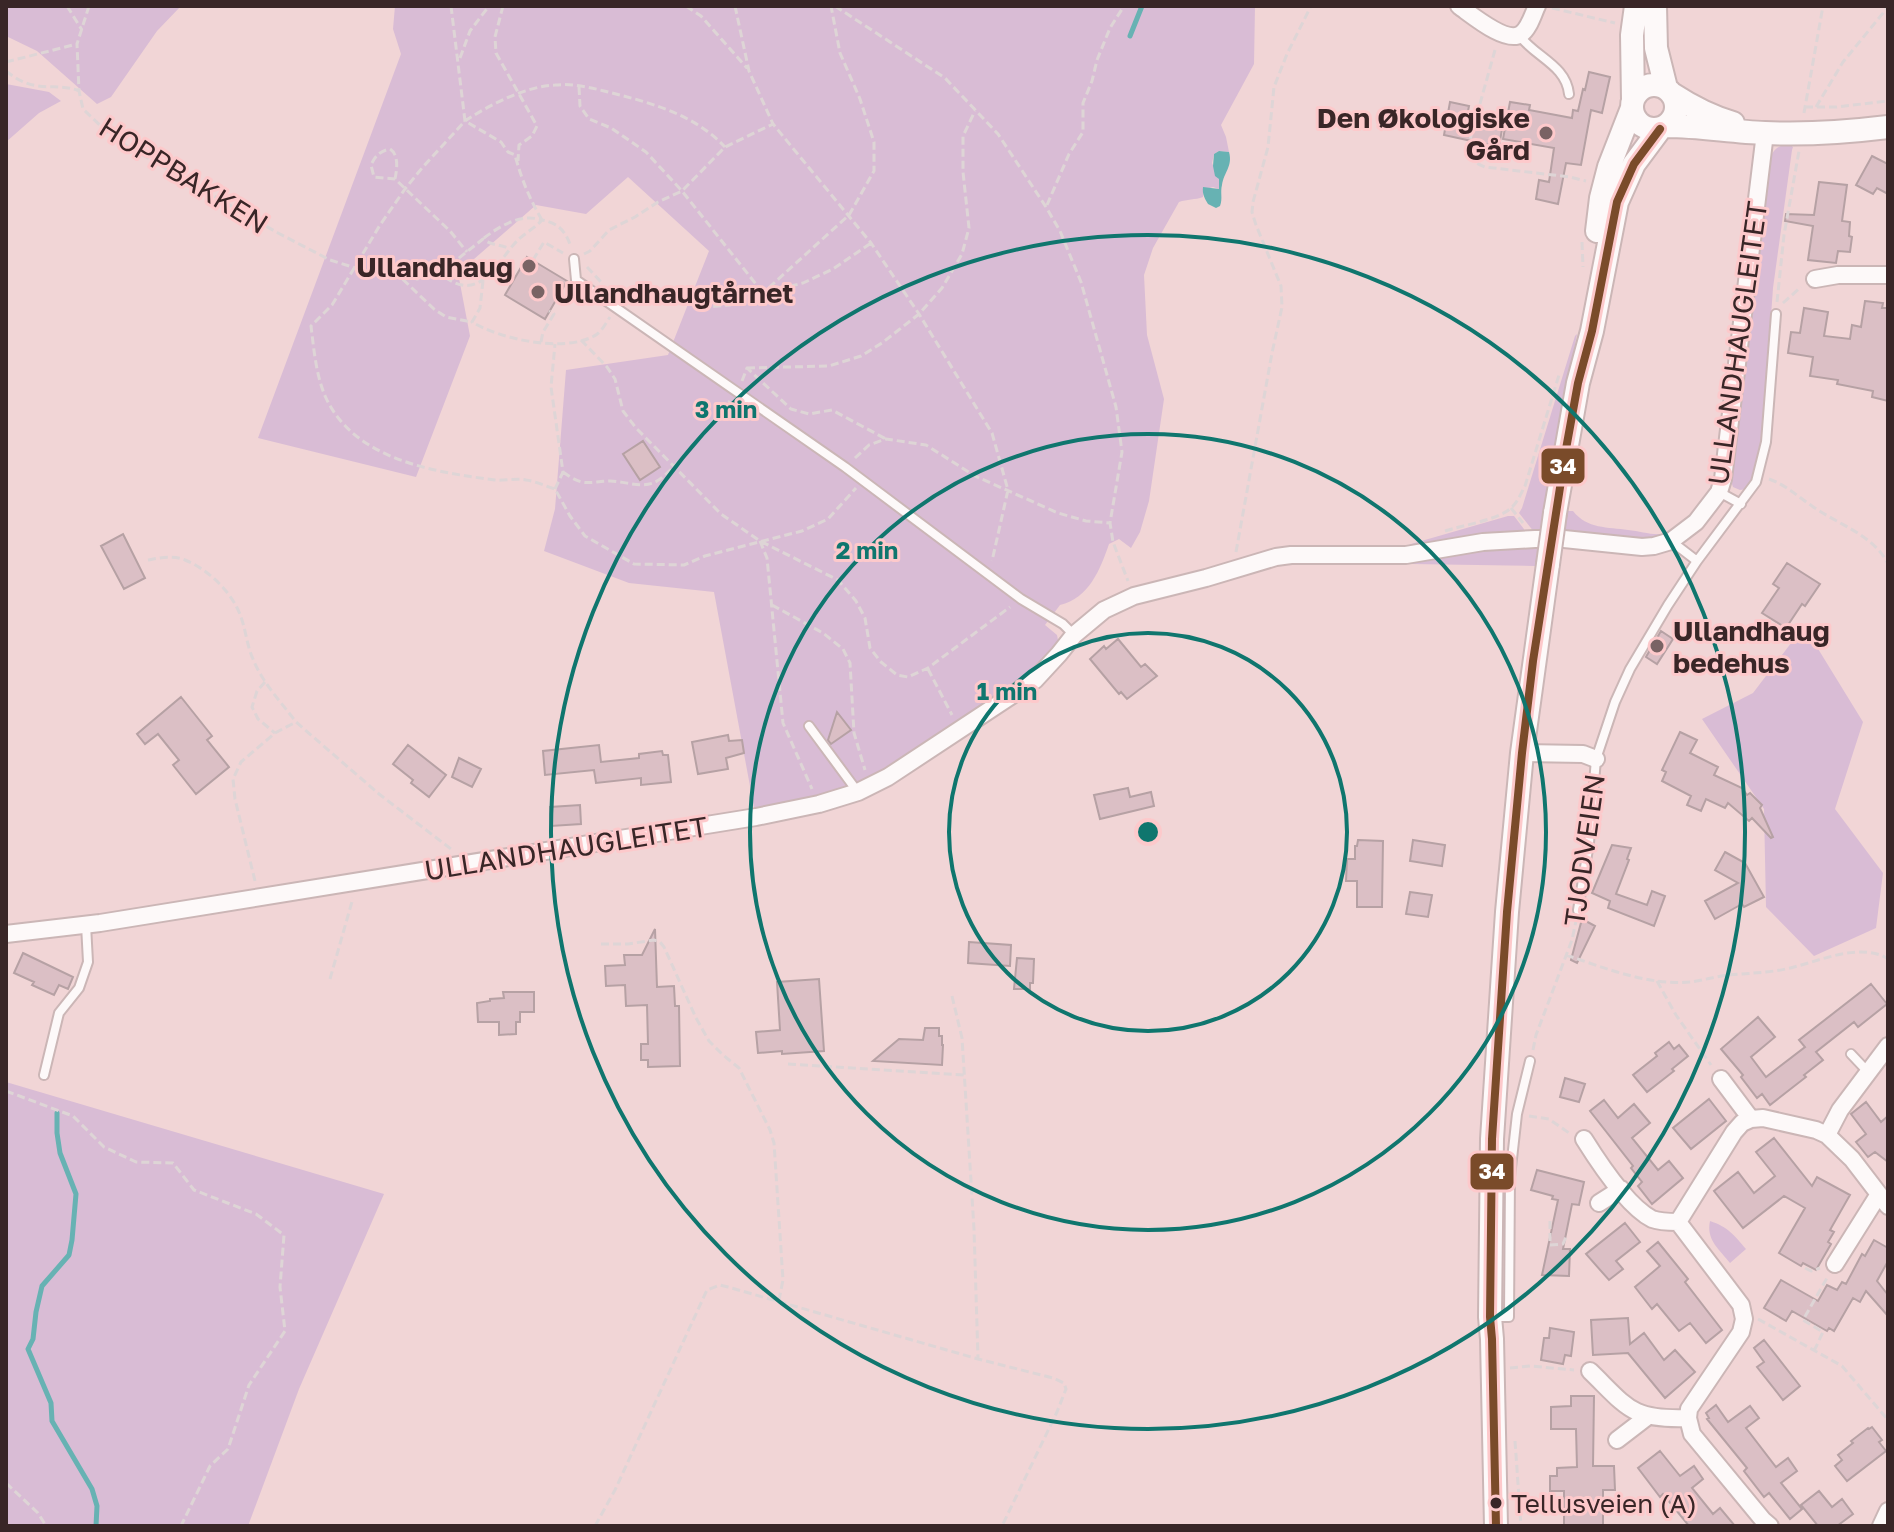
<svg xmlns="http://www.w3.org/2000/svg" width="1894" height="1532" viewBox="0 0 1894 1532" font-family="'Golos Text',sans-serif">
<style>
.green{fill:#d9bcd5}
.water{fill:#67b2b3}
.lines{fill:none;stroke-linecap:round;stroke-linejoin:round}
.stream{stroke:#67b2b3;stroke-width:5}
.building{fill:#dbbfc5;stroke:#b6a1a4;stroke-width:2}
.lane-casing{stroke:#cbb6b6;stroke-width:12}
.street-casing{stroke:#cbb6b6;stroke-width:20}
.secondary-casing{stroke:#cbb6b6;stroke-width:26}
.path{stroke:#ded5d6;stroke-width:3;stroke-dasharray:8 4;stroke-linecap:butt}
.lane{stroke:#fdf9f9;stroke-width:8}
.street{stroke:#fdf9f9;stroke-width:16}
.secondary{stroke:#fdf9f9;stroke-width:22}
.secondary-bridge-casing{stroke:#cbb6b6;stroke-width:26;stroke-linecap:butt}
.secondary-bridge{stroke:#fdf9f9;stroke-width:22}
.bus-1-casing{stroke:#fdc9cb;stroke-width:14}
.bus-1{stroke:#7a4b2a;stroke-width:8}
.ring{fill:none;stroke:#0f766e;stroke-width:4}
.poi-dot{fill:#796364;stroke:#fdc9cb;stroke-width:3}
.bus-dot{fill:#392627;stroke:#fdc9cb;stroke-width:3}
.labels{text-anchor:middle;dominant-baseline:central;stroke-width:6;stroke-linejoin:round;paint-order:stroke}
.bus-label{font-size:26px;fill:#392627;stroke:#fdc9cb;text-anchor:start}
.poi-label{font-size:28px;font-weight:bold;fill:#392627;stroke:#fdc9cb;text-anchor:end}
.street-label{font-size:28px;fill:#392627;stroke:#fdc9cb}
.centre{fill:#0f766e;stroke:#fdc9cb;stroke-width:4}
.ring-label{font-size:24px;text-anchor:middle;font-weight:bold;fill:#0f766e;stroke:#fdc9cb;stroke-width:6;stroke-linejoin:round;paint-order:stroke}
.line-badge{stroke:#fdc9cb;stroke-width:3}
.badge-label{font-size:22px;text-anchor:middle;font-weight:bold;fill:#fff}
</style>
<rect width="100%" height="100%" fill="#f1d5d6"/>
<path class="green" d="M6 6H181L157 31 111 97 97 104 37 51 6 36Z
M395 6H1255L1254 64 1221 125 1226 137 1229 152 1219 151 1214 154 1212 163 1219 179V189L1213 187 1203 190V197C1195 200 1187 199 1179 202L1153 248 1144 275 1147 335 1164 399 1149 501 1140 532 1131 548 1119 539 1109 544C1100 570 1089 598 1060 605L1045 625 1057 635 1059 645 1032 672 871 777 826 796 755 813 714 592 629 583 544 551 555 509 566 370 668 355 709 251 628 177 586 214 536 205 458 273 470 336 416 477 258 438 401 54 393 29Z
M6 84 49 92 61 101 39 113 6 142Z
M1789 144 1793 147 1792 150 1773 288 1761 455 1755 476 1748 489 1740 490 1733 487 1730 478 1769 163C1771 152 1777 145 1789 144Z
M1577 334 1540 533 1534 532 1519 513 1522 508 1575 336Z
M1565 511H1573C1587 529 1608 527 1628 530 1640 531 1650 535 1662 534L1642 541 1563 532Z
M1508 516H1514L1527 533 1404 548 1411 544Z
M1538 545 1535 566 1411 564V561L1464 551Z
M1804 626 1863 722 1835 809 1883 873 1876 928 1814 956 1766 907 1764 809 1702 719 1753 693Z
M6 1082 384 1194 299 1389 248 1526H6Z
M1710 1221C1728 1227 1734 1235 1746 1249L1730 1263C1719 1249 1706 1240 1710 1221Z"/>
<path class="water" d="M1219 151 1229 152C1233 166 1224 172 1222 185 1220 193 1223 198 1220 206L1216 208 1208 204C1205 199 1202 194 1203 187L1219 189V179L1215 176 1213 166 1214 154Z"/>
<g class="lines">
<path class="stream" d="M1130 36 1142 6
M57 1113V1133L60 1153 76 1194 72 1240 69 1255 42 1286 36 1312 33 1339 28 1349 51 1403 52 1421 92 1489 97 1506 96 1526"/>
</g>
<path class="building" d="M1589 72 1610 77 1602 113 1591 110 1581 165 1566 163 1558 204 1536 199 1539 180 1549 182 1554 148 1503 139 1510 102 1530 105 1529 110 1572 118 1573 110 1578 111 1583 89 1585 90Z
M1450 102 1469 106 1466 121 1502 129 1499 147 1444 135Z
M1872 156 1888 164V194L1877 188 1873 194 1856 185Z
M1819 182 1847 185 1842 221 1850 222 1849 236 1852 237 1850 252 1838 251 1836 263 1808 260 1813 226 1785 221 1786 214 1814 215Z
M527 257 567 281 545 319 505 295Z
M1865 301 1883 303 1882 308H1888V401L1872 397 1873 391 1837 384 1838 380 1810 376 1813 357 1788 353 1791 332 1800 333 1804 308 1828 312 1824 336 1850 339 1852 325 1861 327Z
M643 441 660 467 640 480 623 454Z
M123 534 145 578 124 589 101 546Z
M1787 563 1820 584 1805 606 1802 604 1786 628 1762 613 1779 588 1773 584Z
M1661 631 1673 639 1657 664 1646 657Z
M1118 639 1141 667 1145 664 1157 676 1127 699 1121 692 1119 694 1090 659 1104 646 1106 649Z
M181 697 212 736 207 740 229 767 196 794 173 765 179 760 158 734 145 744 137 734Z
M837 712 851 730 831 744 828 740Z
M1680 732 1697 740 1690 753 1718 767 1714 775 1742 788 1747 795 1750 793 1762 805 1760 808 1773 837 1771 838 1752 818 1749 821 1728 803 1725 808 1706 799 1701 811 1687 805 1691 796 1662 781 1666 772 1662 770Z
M728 735 729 741 742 740 744 753 726 758 728 769 698 774 692 742Z
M408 745 446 775 429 797 411 783 413 780 393 764Z
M599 745 601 762 639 758V754L662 751 663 755H668L671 782 641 785V778L596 783 594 770 545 775 543 751Z
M459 758 481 769 472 787 452 777Z
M1128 788 1130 797 1151 792 1154 806 1100 819 1094 795Z
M580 805 581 824 551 826 550 807Z
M1358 840 1383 841 1382 907H1357V881H1346L1347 859H1355V846H1357Z
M1413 840 1445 845 1442 866 1410 861Z
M1612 845 1631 848 1627 859 1629 860 1616 894 1647 905 1652 891 1665 896 1654 926 1608 908 1610 901 1592 893Z
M1725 852 1745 863 1764 897 1744 907 1742 904 1715 919 1705 901 1738 883 1715 870Z
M1410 892 1432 895 1428 917 1406 914Z
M1582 919 1595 926 1577 963 1571 960Z
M655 929 657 987 674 986 675 1006H679L680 1066 648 1067V1060H641V1044H648L647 1005 626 1006 625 985 606 986 605 966 625 965 624 955H642Z
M969 942 1011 945 1010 966 968 963Z
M23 953 73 977 68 989 59 985 54 995 32 985 34 982 14 973Z
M1017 958 1034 959 1033 983H1030V989H1014Z
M819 979 824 1051 782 1054V1051L758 1053 756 1032 780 1030 777 982Z
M1871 984 1887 1004 1858 1027 1854 1022 1816 1052 1823 1060 1804 1075 1806 1077 1770 1105 1762 1094 1757 1098 1741 1077 1743 1075 1721 1049 1758 1017 1775 1037 1751 1057 1766 1077 1805 1047 1799 1040Z
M503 992H534V1012H520V1022H516V1034L499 1035V1022H478L477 1003 490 1001V999L504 998Z
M925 1028H939V1036H942V1045H943L942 1065 873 1061 899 1039 923 1040Z
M1669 1042 1674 1049 1679 1045 1688 1056 1672 1069 1674 1071 1647 1092 1633 1075 1657 1056 1655 1053Z
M1565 1078 1585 1084 1579 1102 1560 1097Z
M1709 1099 1726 1121 1691 1149 1673 1128Z
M1604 1100 1618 1118 1634 1104 1650 1123 1632 1138 1658 1170 1669 1161 1683 1178 1652 1204 1638 1186 1642 1182 1631 1168 1633 1166 1590 1111Z
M1866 1102 1881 1122 1888 1116V1162L1875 1152 1868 1157 1856 1142 1866 1134 1851 1114Z
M1774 1138 1812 1186 1817 1177 1850 1195 1830 1230 1834 1232 1828 1242 1831 1244 1816 1270 1803 1263 1801 1266 1779 1253 1805 1208 1784 1196 1743 1228 1714 1191 1738 1172 1754 1193 1775 1176 1756 1152Z
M1537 1170 1584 1182 1579 1205 1572 1204 1563 1249H1570L1569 1276 1542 1275 1558 1200 1552 1199 1553 1196 1531 1190Z
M1625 1223 1640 1242 1616 1261 1623 1269 1609 1280 1586 1254Z
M1874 1240 1888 1248V1261L1877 1281 1888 1295V1316L1866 1291 1860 1302 1853 1298 1834 1331 1829 1328 1827 1331 1792 1311 1786 1321 1764 1308 1781 1280 1818 1301 1827 1285 1837 1290 1842 1282 1846 1284 1862 1254 1865 1256Z
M1658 1242 1688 1279 1685 1282 1722 1330 1706 1343 1690 1323 1679 1331 1657 1304 1652 1309 1635 1287 1660 1266 1647 1251Z
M1628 1318 1630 1344 1644 1333 1664 1360 1675 1350 1695 1372 1665 1398 1628 1353 1593 1355 1591 1320Z
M1550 1328 1574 1332 1571 1356 1565 1355 1563 1364 1541 1360 1544 1338H1549Z
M1764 1340 1800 1386 1783 1400 1757 1367 1764 1362 1754 1348Z
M1571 1396H1594L1593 1466H1614L1615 1490H1603V1526H1564V1491H1550V1476H1557V1468L1577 1467 1576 1429H1551V1407L1571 1406Z
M1716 1405 1728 1422 1750 1406 1759 1418 1746 1428 1776 1467 1788 1458 1797 1471 1781 1483 1802 1509 1790 1519 1769 1493 1764 1497 1744 1471 1747 1468 1707 1419 1709 1418 1706 1413Z
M1872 1427 1882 1440 1879 1442 1886 1451 1847 1481 1835 1466 1842 1460 1838 1455 1853 1443 1851 1441 1868 1428 1869 1429Z
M1660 1451 1680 1476 1694 1466 1703 1479 1692 1488 1713 1514 1720 1508 1735 1526H1689L1663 1494 1660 1497 1638 1468Z
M1819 1491 1832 1507 1842 1499 1853 1514 1837 1526H1818L1801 1505Z"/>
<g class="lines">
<defs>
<path id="lane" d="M1519 35C1535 57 1566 65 1569 94
M574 259 576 280 845 467 1021 599 1063 624 1074 635
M1719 492 1741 504
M1671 541 1697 561
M809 726 857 791
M1578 910 1589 843 1596 759 1615 702 1630 669 1668 605 1697 561 1756 482 1766 442 1776 314
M1851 1054 1868 1072
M44 1075 59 1013 79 988 88 962 86 925
M1491 1317H1509L1510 1177 1517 1114 1530 1061"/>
<path id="street" d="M1459 6C1472 15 1506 44 1521 34 1529 29 1533 14 1537 6
M1815 279 1838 275H1888
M1522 753 1583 754 1596 759
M6 934 100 923 756 817 819 804 858 792 888 777 1035 680 1059 654 1074 635 1104 610 1134 596 1206 578 1276 557 1291 555H1406L1483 542 1535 539H1564L1642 547 1654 546 1671 541 1696 522 1719 492 1723 479 1765 133
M1751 1119 1763 1118 1816 1130 1827 1135 1852 1159 1888 1206
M1827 1135 1840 1110 1888 1046
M1584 1139C1599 1163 1627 1206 1652 1219 1660 1222 1669 1222 1678 1222L1741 1305 1744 1319 1741 1332 1689 1409 1688 1418 1692 1434 1763 1520 1770 1526
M1599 1203 1621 1189
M1678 1222 1734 1132 1742 1123 1751 1119 1721 1079
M1835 1264 1879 1194
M1590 1371C1628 1408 1631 1420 1688 1418
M1617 1440 1647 1417
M1881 1526 1888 1511"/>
<path id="secondary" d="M1655 6 1656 48 1666 88
M1632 107a22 22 0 1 1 44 0a22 22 0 1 1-44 0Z
M1672 94C1692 107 1711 117 1733 123
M1633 100 1632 35 1636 6
M1667 126C1700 126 1732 132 1765 133 1806 135 1847 132 1888 127
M1597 231 1601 198 1609 167 1632 108
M1555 513 1578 383 1592 331 1617 202 1634 164 1660 129
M1496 1526 1492 1339 1490 1317 1492 1139 1507 912 1522 753 1548 564"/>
</defs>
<use href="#lane" class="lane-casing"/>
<use href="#street" class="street-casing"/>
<use href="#secondary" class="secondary-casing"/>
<path class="path" d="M67 6 82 30
M89 6 77 44 79 91 83 109 108 133 127 146 278 233 330 260 365 271 391 269 417 279 440 274C446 278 455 284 462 285 487 290 503 254 518 240 525 233 535 228 542 220 559 223 566 232 571 247
M451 6 465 121 422 168 405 189 380 225 332 305 311 326C314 350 316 376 326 398 355 460 434 472 495 480 505 481 516 478 526 480 535 481 545 486 555 489L570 516 585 536 634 564 684 565 705 556 802 531 828 519 856 488
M503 6 495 37 496 53 537 126 532 136 519 145 518 161
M686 6 701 16 747 68
M735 6 749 71 773 124 871 243 919 314 992 433 1008 490 992 561
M835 6 945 78 998 134 1046 207 1060 231 1081 282 1116 407 1122 452 1110 523 1113 542 1128 581
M1552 8 1615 23
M1495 50 1469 143C1468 157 1472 162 1485 167L1570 177 1586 181
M460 58 470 31 489 6
M6 62 77 44
M6 71C16 79 25 84 38 86 52 88 65 85 79 91
M579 87 580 106 589 119 611 128 646 152 682 191 763 293 803 283 833 269 871 243
M1805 107H1836L1888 101
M1816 107 1843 62 1888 7
M1804 113 1823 6
M395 179C397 169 399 155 390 149 380 151 375 156 371 165L374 177 395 179 450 231 467 252
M1047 205 1069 154 1083 132V103L1092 81 1097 60 1110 28 1124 6
M542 220C530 200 521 178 515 155L508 152 501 142 465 121C491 104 524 87 555 85 576 83 596 89 616 94 655 104 696 116 725 147
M484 238C500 226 521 213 542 220
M1582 242 1583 267
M584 254 590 251 609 230 635 217 658 202 682 191 725 147 773 124
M533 260 544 242 563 253
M587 267 601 282
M394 271 434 309 446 317 472 322
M440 273 483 239C492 246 500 244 510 249
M483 281 480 308 472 322C500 339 563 353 594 336 601 333 606 323 610 317
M1777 302 1784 235 1799 151
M632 303 659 295 682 299 706 307 730 305 763 293 849 215 874 171V142L860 99 840 53 831 6
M1783 303 1801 287
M581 340 607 367 615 379 623 411 636 428 721 514 760 541 838 580 856 601 865 618 870 648 881 662 897 675 908 677 928 668 1010 607
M541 342 543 332 554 314 549 311
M747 368 829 366 861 356 882 343 919 314 942 288 962 254 969 228 963 172V136L975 111
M742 381 747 368 791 409 809 414 832 410 886 439
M855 458 869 445 886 439 926 445 975 476 1058 513 1086 521 1110 523
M563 472C584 487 586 482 610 481 624 481 639 488 653 483 671 477 715 418 730 401
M1769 479C1786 485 1797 496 1812 506 1837 524 1874 535 1888 564
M555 489 563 472 551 387 555 344
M1511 508 1523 523
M1445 531C1463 525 1498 520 1511 508 1518 502 1521 493 1525 486L1559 375
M760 541 767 558 783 723 812 789
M1236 552 1272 353 1282 307 1281 286 1256 225 1252 212 1253 202 1268 147 1274 87 1287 54 1311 6
M148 560C159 558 173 555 185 560 208 569 233 593 241 617 246 631 247 646 253 659 262 682 281 702 296 722
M772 605 823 633 843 649 850 663 854 733 865 770
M928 669 952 715
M265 682 257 691 252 707 258 719 275 733
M255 881 235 799 233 779 241 762 275 733 296 722 379 794 451 849
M601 944H628L654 940 660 942 664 947 696 1018 709 1041 723 1055 739 1068 770 1130 774 1143 783 1280 779 1300
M1566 955C1605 968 1649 986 1691 982 1703 980 1715 977 1727 975 1750 973 1772 973 1794 967 1822 960 1862 942 1888 959
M330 979 353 898
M1657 981 1676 1015 1711 1065
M952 996 962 1038 974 1229 978 1358
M1533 1050 1536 1035 1572 940 1576 921
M788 1064 964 1075
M6 1091 73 1116 104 1147 136 1162 173 1163 194 1190 256 1214 284 1235 280 1287 285 1331 249 1385 228 1449 210 1466 181 1526
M1529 1116 1549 1119 1569 1133
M1550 1221V1245L1563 1244 1566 1237
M1805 1268 1811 1271 1820 1268
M1758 1319 1842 1366 1888 1420
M1814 1351 1823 1332 1803 1320 1827 1278
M1510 1368 1530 1366 1574 1370
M1515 1441 1521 1526
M6 1483 38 1513 46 1526
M595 1526 615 1490 707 1290 720 1285 728 1287 978 1359 1053 1378 1064 1383 1066 1389 1057 1412 1002 1526"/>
<use href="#lane" class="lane"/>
<use href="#street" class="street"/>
<use href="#secondary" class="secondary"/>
<defs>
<path id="secondary-bridge" d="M1548 564 1555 513"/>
</defs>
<use href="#secondary-bridge" class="secondary-bridge-casing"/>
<use href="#secondary-bridge" class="secondary-bridge"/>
<defs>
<path id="bus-1" d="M1496 1526 1492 1339 1490 1317 1492 1139 1507 912 1522 753 1533 661 1566 449 1578 383 1592 331 1617 202 1634 164 1660 129"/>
</defs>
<use href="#bus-1" class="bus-1-casing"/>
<use href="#bus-1" class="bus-1"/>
</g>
<g class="ring">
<circle cx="1148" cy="832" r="199"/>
<circle cx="1148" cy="832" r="398"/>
<circle cx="1148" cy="832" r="597"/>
</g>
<g class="poi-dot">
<circle cx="1546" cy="133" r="8"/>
<circle cx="529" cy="266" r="8"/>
<circle cx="538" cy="292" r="8"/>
<circle cx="1657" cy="646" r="8"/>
</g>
<circle class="bus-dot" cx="1496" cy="1503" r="7"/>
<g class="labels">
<g class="bus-label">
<text x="1511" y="1503">Tellusveien (A)</text>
</g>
<g class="poi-label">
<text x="1530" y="117">Den Økologiske<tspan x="1530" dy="32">Gård</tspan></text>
<text x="513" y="266">Ullandhaug</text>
<text x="554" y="292" text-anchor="start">Ullandhaugtårnet</text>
<text x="1673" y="630" text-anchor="start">Ullandhaug<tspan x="1673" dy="32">bedehus</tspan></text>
</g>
<g class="street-label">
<text transform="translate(184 175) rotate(32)">HOPPBAKKEN</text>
<text transform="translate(1737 343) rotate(-82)">ULLANDHAUGLEITET</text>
<text transform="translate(566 848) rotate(-9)">ULLANDHAUGLEITET</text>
<text transform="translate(1584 850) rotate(-82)">TJODVEIEN</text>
</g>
</g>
<circle cx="1148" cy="832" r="12" class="centre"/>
<g class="ring-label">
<text x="726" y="418">3 min</text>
<text x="867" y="559">2 min</text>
<text x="1007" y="700">1 min</text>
</g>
<g class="line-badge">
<rect x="1540" y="447" width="46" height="38" rx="8" fill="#7a4b2a"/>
<rect x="1469" y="1152" width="46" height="39" rx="8" fill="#7a4b2a"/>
</g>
<g class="badge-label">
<text x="1563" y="474">34</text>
<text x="1492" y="1179">34</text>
</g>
<rect width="1894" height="1532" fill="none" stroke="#392627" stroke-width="16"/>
</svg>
